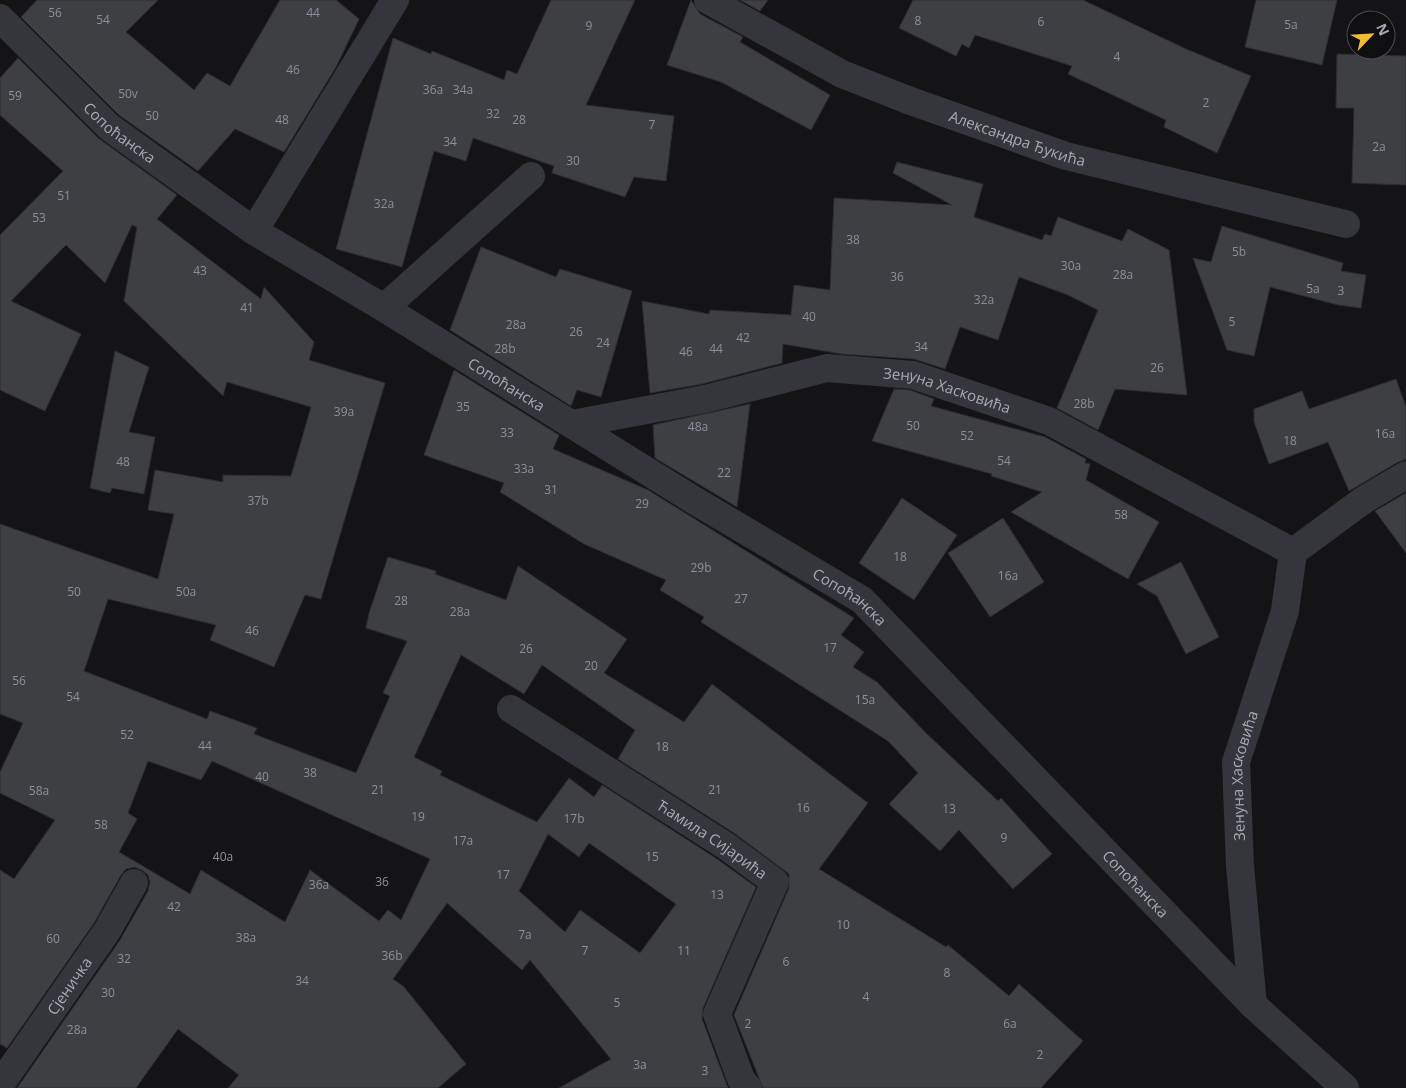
<svg xmlns="http://www.w3.org/2000/svg" width="1406" height="1088" viewBox="0 0 1406 1088" font-family="'Open Sans',sans-serif">
<style>
.building{fill:#3e3f43;stroke:#2e2e32;fill-rule:evenodd}
.lines{fill:none;stroke-linecap:round;stroke-linejoin:round}
.minor{stroke:#35363b;stroke-width:28}
.labels{text-anchor:middle;dominant-baseline:central;stroke-width:4.5;stroke-linejoin:round;paint-order:stroke}
.number-label{font-size:12px;fill:#8c8f99}
.street-label{font-size:15px;fill:#a6aab6;stroke:#0f0f11}
</style>
<rect width="100%" height="100%" fill="#141416"/>
<path class="building" d="M37 0H158L126 32 194 90 207 73 230 86 280 0H336L359 19 336 67 284 152 235 129 198 171 119 115 21 17Z
M551 0H635L586 105 674 116 666 181 634 177 625 197 552 173 554 166 473 138 466 161 434 151 402 267 336 249 393 38 431 54 432 51 504 80 507 70 517 74Z
M691 0 700 14 743 37 740 42 830 95 811 130 721 82 667 65Z
M740 0H768L760 11Z
M913 0H1083L1186 49 1251 76 1217 153 1164 127 1166 120 1068 74 1072 66 975 35 969 48 962 44 956 56 899 28Z
M1256 0H1337L1322 65 1245 47Z
M1337 54 1406 56V185L1352 183 1354 108H1336Z
M18 58 98 138 177 195 157 219 261 299 264 287 314 342 309 360 385 383 321 599 305 595 274 667 210 640 216 625 108 599 84 671 207 719 210 711 257 728 254 734 356 773 390 696 383 693 407 641 366 628 369 613 388 557 436 571 435 574 506 600 518 566 627 639 604 673 684 722 712 684 868 803 819 869 946 947 948 945 1009 996 1019 984 1083 1041 1041 1088H763L734 1015 789 888V874L734 833 618 759 635 730 542 665 524 694 461 655 414 757 442 771 440 775 537 822 569 778 594 797 602 785 717 859 756 887 703 1008 702 1019 728 1088H559L611 1059 530 960 522 970 447 903 393 979 404 987 466 1064 438 1088H228L239 1075 178 1029 136 1088H17L120 940 148 891 150 882 148 875 142 870 134 867 126 869 121 875 94 923 7 1048 0 1044V870L14 879 55 820 0 793V772L23 723 0 714V524L158 579 174 514 148 510 155 470 223 482V475L291 476 311 407 227 382 223 396 124 301 137 227 132 225 105 283 66 245 11 301 81 334 45 411 0 390V235L63 171 0 115V78ZM148 761 201 780 212 761 430 859 401 920 388 910 379 921 310 870 285 922 201 870 190 894 119 852 137 819 128 813ZM548 834 579 857 589 843 676 904 640 953 580 910 565 932 519 891Z
M897 162 983 184 974 217 1042 240 1045 234 1051 236 1058 217 1122 241 1128 229 1169 250 1187 395 1115 389 1098 430 1057 408 1098 310 1068 295 1019 277 998 340 960 327 945 369 914 359 842 354 783 344 782 363 702 384 650 393 642 301 709 314 710 310 791 315 794 285 830 290 834 198 952 205 893 173Z
M1222 226 1343 263 1341 271 1366 275 1361 308 1338 305 1270 287 1254 356 1227 350 1193 258 1211 262Z
M481 247 556 277 560 269 632 291 601 397 577 390 571 406 450 330Z
M115 351 149 367 129 432 155 437 144 494 112 488 110 493 90 488Z
M454 370 559 435 553 449 648 490 854 618 841 635 864 652 853 667 877 682 926 733 998 801 1001 798 1052 854 1013 889 959 830 940 851 889 804 918 773 888 741 701 622 704 617 660 590 666 580 584 544 500 492 504 483 424 455Z
M1396 379 1406 407V459L1398 462 1349 491 1328 442 1269 464 1254 422V409L1302 391 1309 409Z
M894 389 910 390 934 399 931 406 1045 437 1086 459 1085 463 1090 464 1086 480 1159 522 1128 579 1011 512 1042 492 991 476 992 474 872 441Z
M750 404 737 507 655 458 653 425Z
M1406 493V553L1375 511Z
M902 498 957 535 914 600 859 563Z
M1003 518 1044 582 990 617 948 553Z
M1181 562 1219 637 1186 654 1157 596 1137 584Z"/>
<g class="lines">
<g class="minor">
<path id="s1" d="M708 0 842 74 908 100 1066 156 1346 224"/>
<path id="s2" d="M0 18 109 127 254 231 384 308 692 499 862 600 1253 1005 1345 1088"/>
<path d="M254 231 395 0"/>
<path d="M384 308 531 176"/>
<path id="s3" d="M572 424 705 399 827 368 913 375 1049 421 1293 552"/>
<path id="s4" d="M511 709 726 846 775 882 717 1014 741 1079 748 1088"/>
<path id="s5" d="M1253 1005 1240 866 1236 762 1285 611 1293 552 1365 499 1406 475"/>
<path id="s6" d="M0 1085 107 931 134 883"/>
</g>
</g>
<g class="labels">
<g class="number-label">
<text x="55" y="12">56</text>
<text x="313" y="12">44</text>
<text x="103" y="19">54</text>
<text x="918" y="20">8</text>
<text x="1041" y="21">6</text>
<text x="1291" y="24">5a</text>
<text x="589" y="25">9</text>
<text x="1117" y="56">4</text>
<text x="293" y="69">46</text>
<text x="433" y="89">36a</text>
<text x="463" y="89">34a</text>
<text x="128" y="93">50v</text>
<text x="15" y="95">59</text>
<text x="1206" y="102">2</text>
<text x="493" y="113">32</text>
<text x="152" y="115">50</text>
<text x="282" y="119">48</text>
<text x="519" y="119">28</text>
<text x="652" y="124">7</text>
<text x="450" y="141">34</text>
<text x="1379" y="146">2a</text>
<text x="573" y="160">30</text>
<text x="64" y="195">51</text>
<text x="384" y="203">32a</text>
<text x="39" y="217">53</text>
<text x="853" y="239">38</text>
<text x="1239" y="251">5b</text>
<text x="1071" y="265">30a</text>
<text x="200" y="270">43</text>
<text x="1123" y="274">28a</text>
<text x="897" y="276">36</text>
<text x="1313" y="288">5a</text>
<text x="1341" y="290">3</text>
<text x="984" y="299">32a</text>
<text x="247" y="307">41</text>
<text x="809" y="316">40</text>
<text x="1232" y="321">5</text>
<text x="516" y="324">28a</text>
<text x="576" y="331">26</text>
<text x="743" y="337">42</text>
<text x="603" y="342">24</text>
<text x="921" y="346">34</text>
<text x="505" y="348">28b</text>
<text x="716" y="348">44</text>
<text x="686" y="351">46</text>
<text x="1157" y="367">26</text>
<text x="1084" y="403">28b</text>
<text x="463" y="406">35</text>
<text x="344" y="411">39a</text>
<text x="913" y="425">50</text>
<text x="698" y="426">48a</text>
<text x="507" y="432">33</text>
<text x="1385" y="433">16a</text>
<text x="967" y="435">52</text>
<text x="1290" y="440">18</text>
<text x="1004" y="460">54</text>
<text x="123" y="461">48</text>
<text x="524" y="468">33a</text>
<text x="724" y="472">22</text>
<text x="551" y="489">31</text>
<text x="258" y="500">37b</text>
<text x="642" y="503">29</text>
<text x="1121" y="514">58</text>
<text x="900" y="556">18</text>
<text x="701" y="567">29b</text>
<text x="1008" y="575">16a</text>
<text x="74" y="591">50</text>
<text x="186" y="591">50a</text>
<text x="741" y="598">27</text>
<text x="401" y="600">28</text>
<text x="460" y="611">28a</text>
<text x="252" y="630">46</text>
<text x="830" y="647">17</text>
<text x="526" y="648">26</text>
<text x="591" y="665">20</text>
<text x="19" y="680">56</text>
<text x="73" y="696">54</text>
<text x="865" y="699">15a</text>
<text x="127" y="734">52</text>
<text x="205" y="745">44</text>
<text x="662" y="746">18</text>
<text x="310" y="772">38</text>
<text x="262" y="776">40</text>
<text x="378" y="789">21</text>
<text x="715" y="789">21</text>
<text x="39" y="790">58a</text>
<text x="803" y="807">16</text>
<text x="949" y="808">13</text>
<text x="418" y="816">19</text>
<text x="574" y="818">17b</text>
<text x="101" y="824">58</text>
<text x="1004" y="837">9</text>
<text x="463" y="840">17a</text>
<text x="223" y="856">40a</text>
<text x="652" y="856">15</text>
<text x="503" y="874">17</text>
<text x="382" y="881">36</text>
<text x="319" y="884">36a</text>
<text x="717" y="894">13</text>
<text x="174" y="906">42</text>
<text x="843" y="924">10</text>
<text x="525" y="934">7a</text>
<text x="246" y="937">38a</text>
<text x="53" y="938">60</text>
<text x="585" y="950">7</text>
<text x="684" y="950">11</text>
<text x="392" y="955">36b</text>
<text x="124" y="958">32</text>
<text x="786" y="961">6</text>
<text x="947" y="972">8</text>
<text x="302" y="980">34</text>
<text x="108" y="992">30</text>
<text x="866" y="996">4</text>
<text x="617" y="1002">5</text>
<text x="748" y="1023">2</text>
<text x="1010" y="1023">6a</text>
<text x="77" y="1029">28a</text>
<text x="1040" y="1054">2</text>
<text x="640" y="1064">3a</text>
<text x="705" y="1070">3</text>
</g>
<g class="street-label">
<text stroke="none"><textPath href="#s2" startOffset="166">Сопоћанска</textPath></text>
<text stroke="none"><textPath href="#s1" startOffset="340">Александра Ђукића</textPath></text>
<text stroke="none"><textPath href="#s2" startOffset="628">Сопоћанска</textPath></text>
<text stroke="none"><textPath href="#s3" startOffset="384">Зенуна Хасковића</textPath></text>
<text stroke="none"><textPath href="#s2" startOffset="1032">Сопоћанска</textPath></text>
<text stroke="none"><textPath href="#s5" startOffset="231">Зенуна Хасковића</textPath></text>
<text stroke="none"><textPath href="#s4" startOffset="240">Ћамила Сијарића</textPath></text>
<text stroke="none"><textPath href="#s2" startOffset="1438">Сопоћанска</textPath></text>
<text stroke="none"><textPath href="#s6" startOffset="121">Сјеничка</textPath></text>
</g>
</g>
<g transform="translate(1371 35) rotate(65)"><circle r="24" fill="#0f0f11" stroke="#4b4d53"/>
<path d="M0-4L9 19L0 12L-9 19Z" fill="#eebb34"/>
<text y="-8" font-size="14" font-weight="bold" text-anchor="middle" fill="#a6aab6">N</text>
</g>
</svg>
